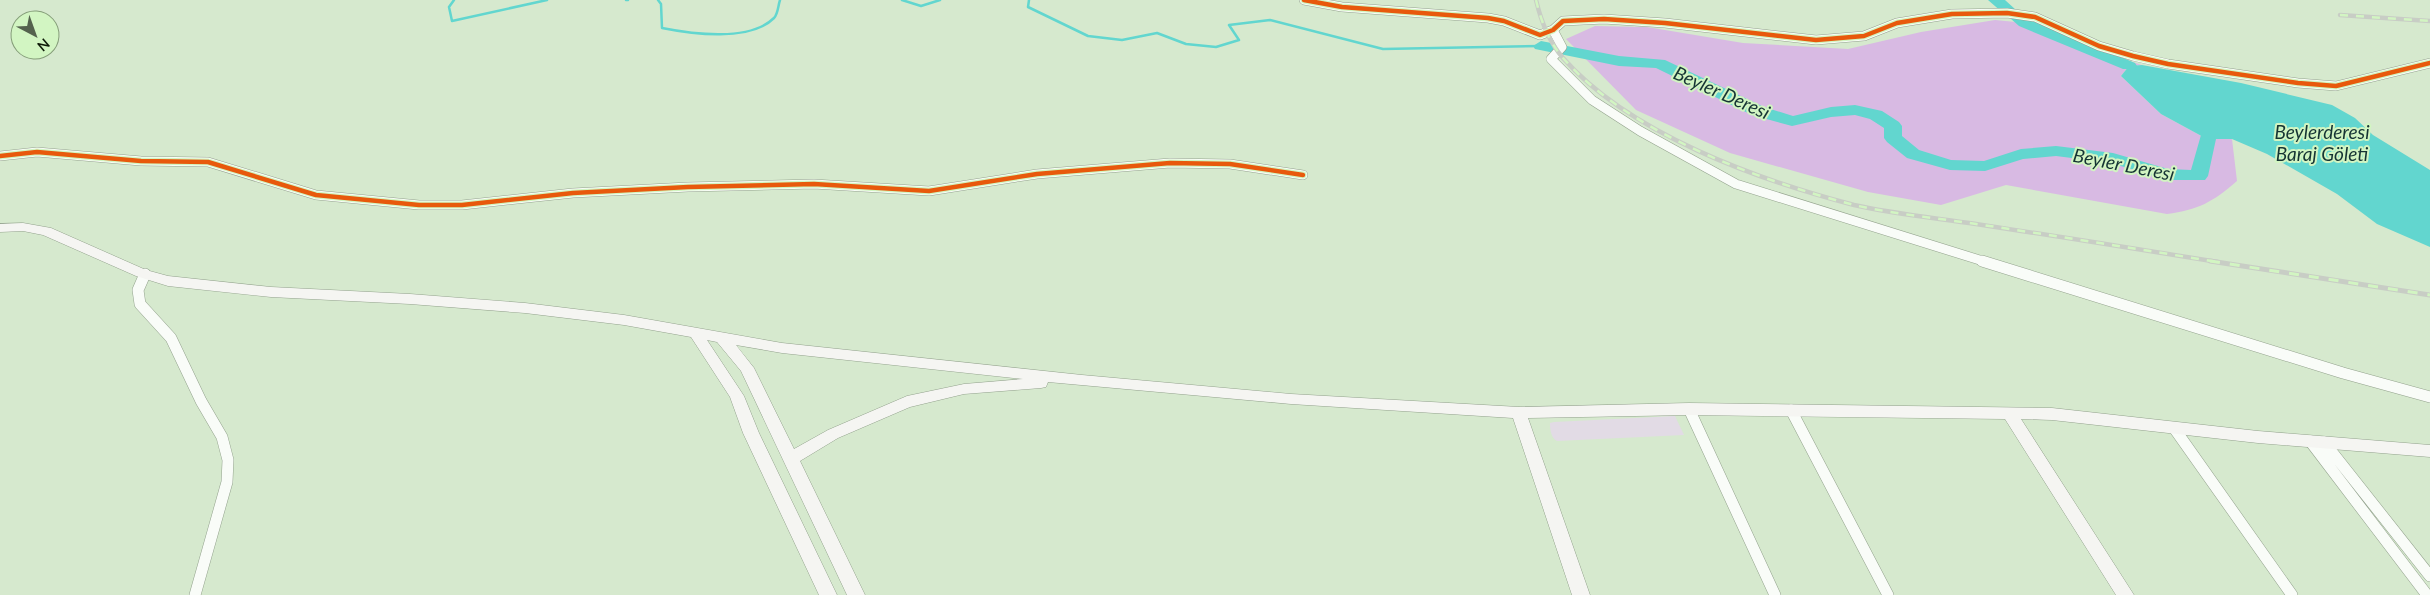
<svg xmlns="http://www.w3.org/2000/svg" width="2430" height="595" viewBox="0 0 2430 595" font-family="Lato,sans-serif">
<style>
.green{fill:#e2dbe5}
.forest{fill:#d8bae3}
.water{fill:#62d6cf}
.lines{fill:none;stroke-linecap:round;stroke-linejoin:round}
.stream{stroke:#62d6cf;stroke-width:2.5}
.river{fill:#62d6cf;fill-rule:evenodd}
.street-far1-casing{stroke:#93a28d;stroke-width:10}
.street-casing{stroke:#93a28d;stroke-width:12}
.secondary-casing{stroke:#93a28d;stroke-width:1}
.street-far1{stroke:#f9fcf8;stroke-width:9}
.street{stroke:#f9fcf8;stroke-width:11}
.secondary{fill:#f5f5f2;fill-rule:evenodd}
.rail-far1-casing{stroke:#c8cdc5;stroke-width:4.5}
.rail-casing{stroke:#c8cdc5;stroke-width:5}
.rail-far1{stroke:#d2f5c2;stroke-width:2.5;stroke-dasharray:8;stroke-linecap:butt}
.rail{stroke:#d2f5c2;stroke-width:3;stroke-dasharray:10;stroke-linecap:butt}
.cycleway-casing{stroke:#d2f5c2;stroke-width:7}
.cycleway{stroke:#e8590c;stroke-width:4.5}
.labels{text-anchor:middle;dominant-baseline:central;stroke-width:4;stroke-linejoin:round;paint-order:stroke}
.water-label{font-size:19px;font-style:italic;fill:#153434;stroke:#d2f5c2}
</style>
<rect width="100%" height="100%" fill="#d6e9ce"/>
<path class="green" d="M1675 416 1684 435 1557 441C1551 438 1550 430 1550 423L1554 422Z"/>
<path class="forest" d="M1995 20 2037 24 2086 47 2142 65 2129 66 2121 76 2161 114 2207 139H2232L2237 181C2213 202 2198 210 2167 214L2006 185 1941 205 1868 192 1730 153 1636 110 1566 39 1595 26 1647 27 1743 43 1848 49 1921 32Z"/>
<path class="water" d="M2142 65 2241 83 2332 105 2355 118 2373 135 2430 170V247L2377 224 2337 194 2267 154 2232 139H2207L2161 114 2121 76 2129 66Z"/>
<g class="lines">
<path class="stream" d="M454 0 449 7 452 21 547 0
M626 0H628
M658 0 661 4 662 28C692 34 750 42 774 18 778 14 778 6 780 0
M902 0 921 6 940 0
M1029 0 1028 7 1088 36 1122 40 1157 33 1186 44 1216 47 1239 40 1229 25 1270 20 1383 49 1541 46"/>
<path class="river" d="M1988 0H2005L2016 10 2008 15 2003 13Z
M2018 13 2135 63 2137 66 2135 69H2123L2019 26 2010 18Z
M1541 41 1619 56 1665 60 1764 107 1793 116 1831 107 1855 105 1882 111 1899 122 1902 126V136L1919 150 1951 160 1984 161 2021 149 2056 146 2113 153 2168 169 2191 170 2201 135H2213L2216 139 2208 176 2205 180H2167L2111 163 2056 156 2023 159 1985 171 1950 170 1907 158 1887 142 1884 138V128L1870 119 1855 115 1831 117 1792 126 1752 115 1656 68 1619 66 1535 49 1533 46Z"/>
<defs>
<path id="street-far1" d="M1304 0 1342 7 1488 18 1504 21 1540 35 1553 30 1563 21 1604 19 1665 23 1816 40 1864 36 1897 23 1952 14 2007 13 2035 17 2099 46 2133 56 2168 64 2298 83 2336 86 2430 63
M1553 30 1562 47 1551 59 1592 100 1640 131 1736 184 1986 262
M0 156 37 152 141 161 208 162 316 195 419 205H462L573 193 688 187 814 184 929 191 1037 174 1170 163 1230 164 1303 175"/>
<path id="street" d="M1982 261 2343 373 2430 397
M145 274 138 290 140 304 171 338 201 401 222 437 228 460 227 482 195 595
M1689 409 1775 595
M1791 410 1888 595
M2174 428 2292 595
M2310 441 2427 595
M2324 442 2430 576"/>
<path id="secondary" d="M23 223 51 228 146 270 168 276 271 287 410 294 525 303 624 315 782 343 1082 375 1291 394 1519 407 1689 403 2052 408 2258 431 2430 445V457L2258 443 2052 420 2021 419 2134 595H2116L2005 419 1689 415 1528 418 1590 595H1572L1513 418 1291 404 1048 382 1046 387 1041 388 964 394 910 407 838 438 800 461 865 595H847L741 371 717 342 707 340 744 396 759 433 837 595H819L743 433 730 397 691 337 624 325 525 313 410 304 271 297 168 286 136 276 43 235 23 231 0 232V224ZM736 345 782 353 1023 379 964 384 907 396 828 430 794 449 754 368Z"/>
</defs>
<use href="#street-far1" class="street-far1-casing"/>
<use href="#street" class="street-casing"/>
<use href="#secondary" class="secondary-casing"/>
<use href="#street-far1" class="street-far1"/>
<use href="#street" class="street"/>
<use href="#secondary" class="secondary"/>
<defs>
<path id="rail-far1" d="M1536 0C1541 21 1549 42 1563 58 1630 134 1758 180 1854 205 1894 214 1936 218 1976 224 2057 236 2137 249 2218 262
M2340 15 2430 21"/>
<path id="rail" d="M2210 261 2430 295"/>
</defs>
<use href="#rail-far1" class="rail-far1-casing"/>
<use href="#rail" class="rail-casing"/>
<use href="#rail-far1" class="rail-far1"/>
<use href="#rail" class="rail"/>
<defs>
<path id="cycleway" d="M1304 0 1342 7 1488 18 1504 21 1540 35 1553 30 1563 21 1604 19 1665 23 1816 40 1864 36 1897 23 1952 14 2007 13 2035 17 2099 46 2133 56 2168 64 2298 83 2336 86 2430 63
M0 156 37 152 141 161 208 162 316 195 419 205H462L573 193 688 187 814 184 929 191 1037 174 1170 163 1230 164 1303 175"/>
</defs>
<use href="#cycleway" class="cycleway-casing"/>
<use href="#cycleway" class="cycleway"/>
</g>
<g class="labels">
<g class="water-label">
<text transform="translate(1722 92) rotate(24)">Beyler Deresi</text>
<text x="2322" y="131">Beylerderesi<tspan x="2322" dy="22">Baraj Göleti</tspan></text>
<text transform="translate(2124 164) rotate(11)">Beyler Deresi</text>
</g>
</g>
<g transform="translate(35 35) rotate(139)"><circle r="24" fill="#d2f5c2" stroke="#849d78"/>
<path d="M0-4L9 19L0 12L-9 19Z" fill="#54624d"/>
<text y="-8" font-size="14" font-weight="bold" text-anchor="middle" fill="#0e1a08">N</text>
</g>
</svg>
